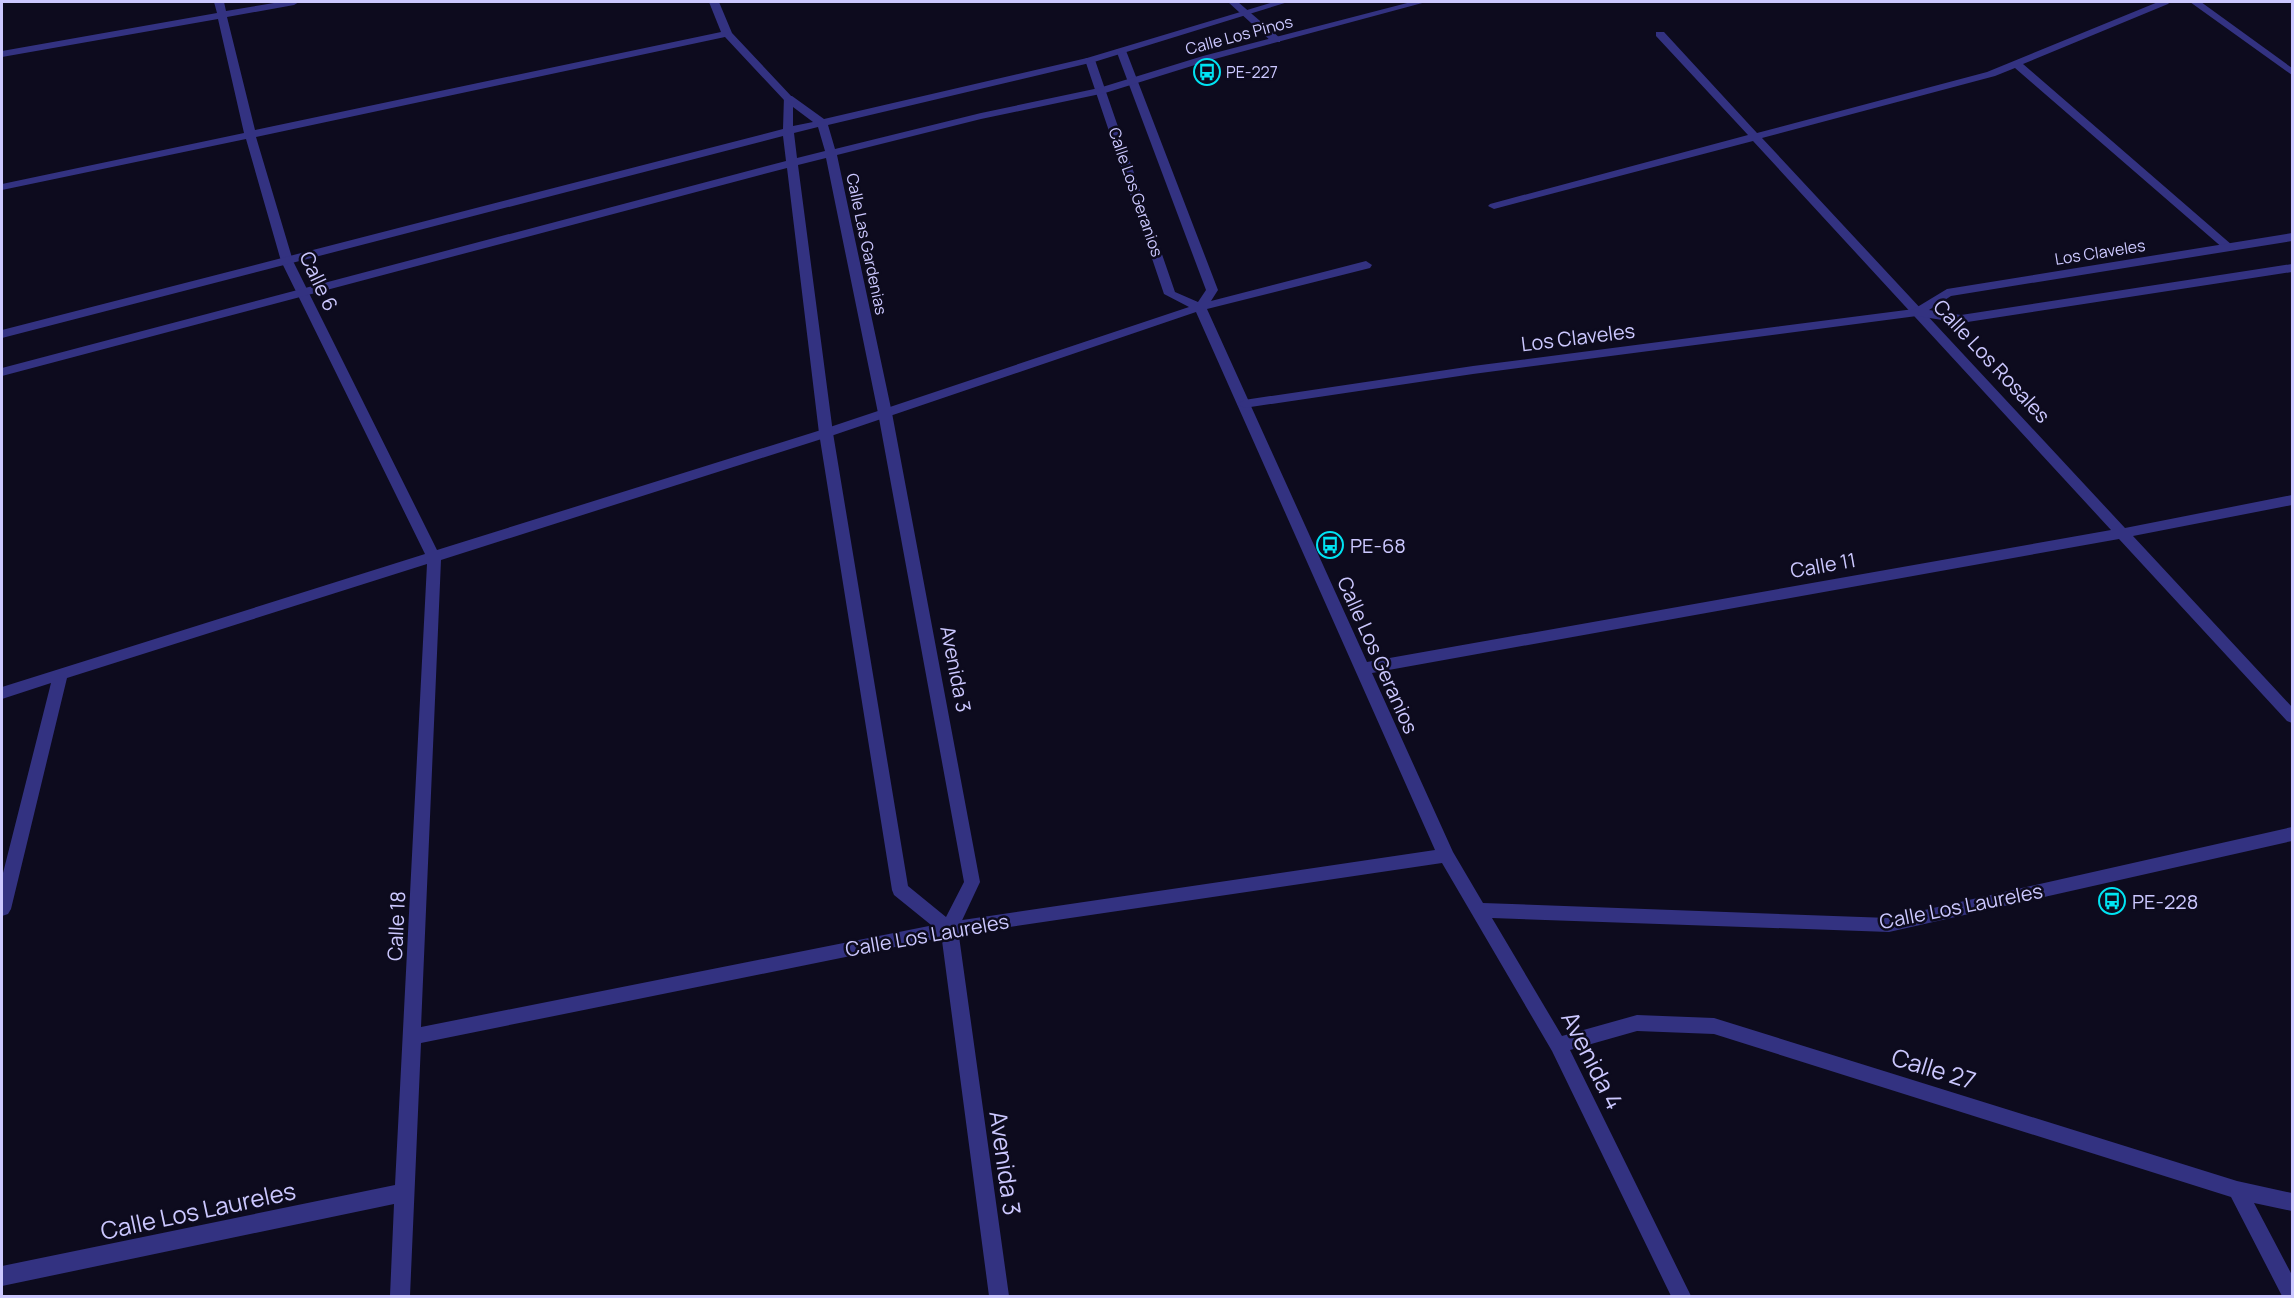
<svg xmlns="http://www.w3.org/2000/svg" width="2294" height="1298" viewBox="0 0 2294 1298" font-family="Manrope,sans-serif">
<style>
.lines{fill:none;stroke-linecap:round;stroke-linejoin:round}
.minor{fill:#333281;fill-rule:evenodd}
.tertiary{fill:#333281;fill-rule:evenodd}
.labels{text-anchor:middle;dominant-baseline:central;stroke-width:5;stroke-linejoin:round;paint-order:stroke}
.far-street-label{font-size:16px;fill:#ccc8ff;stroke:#0d0b1e}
.far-poi-label{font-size:16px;fill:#ccc8ff;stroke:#0d0b1e;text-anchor:start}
.street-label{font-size:20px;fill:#ccc8ff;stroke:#0d0b1e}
.poi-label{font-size:20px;fill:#ccc8ff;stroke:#0d0b1e;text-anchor:start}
.near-street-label{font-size:24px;fill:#ccc8ff;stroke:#0d0b1e}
</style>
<rect width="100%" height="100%" fill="#0d0b1e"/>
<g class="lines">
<path class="minor" d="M214 2H224L226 11 280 2H299L294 5 227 17 255 130 721 32 709 2H719L732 33 793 98 784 100 725 37 256 137 293 261 437 550 821 430 1189 307 1164 294 1085 60 1086 58 1095 60 1175 292 1198 302 1206 290 1116 50 1125 48 1218 290 1211 301 1366 261 1372 265 1370 268 1207 309 1367 662 2111 530 1753 141 1494 209 1488 206 1490 204 1748 135 1656 36V32H1664L1757 133 1987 72 2158 2H2170L2168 4 2023 64 2232 245V249H2224L2015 68 1995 76 1762 138 2125 528 2292 495V505L2133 536 2292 707V723L2287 721 2119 539 1372 673 1453 852 1483 903 1889 918 2292 827V841L1889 932 1492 918 1562 1036 1637 1015 1714 1018 2237 1181 2292 1193V1211L2254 1203 2292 1275V1296H2282L2231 1197 1714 1034 1637 1031 1570 1050 1691 1296H1671L1552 1051 1442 863 949 936 421 1043 410 1296H390L394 1204 2 1286V1266L395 1185 427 564 67 678 11 909 8 914 2 916V877L51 683 2 699V687L425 554 281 261 246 139 2 190V184L244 133 218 19 2 57V51L217 13ZM1196 312 1435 850 949 922 421 1027 441 560 831 436Z
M1228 2H1238L1280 38V42H1272Z
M2190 2H2201L2292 68V75Z"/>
<path class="tertiary" d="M1274 2H1288L1094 62 828 125 835 149 981 113 1099 88 1203 56 1411 2H1426L1211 60 1105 93 981 119 837 155 892 413 980 882 958 929 1009 1296H989L941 933 894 895 892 890 819 433 787 168 2 376V368L786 161 783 136 2 338V330L783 129 784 96H792L824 119 1087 58ZM793 107 813 122 793 126ZM818 127 825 151 797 158 794 133ZM826 158 878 413 964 882 946 917 908 886 833 433 798 165Z
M2292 233V241L1951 296 1929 310 1961 315 2292 264V272L1961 323 1917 316 1473 374 1244 408 1237 404 1244 400 1473 366 1914 309 1947 289Z"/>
</g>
<defs>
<symbol id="bus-ring" viewBox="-11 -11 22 22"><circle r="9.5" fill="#0d0b1e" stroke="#00e4f3" stroke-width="1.5"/><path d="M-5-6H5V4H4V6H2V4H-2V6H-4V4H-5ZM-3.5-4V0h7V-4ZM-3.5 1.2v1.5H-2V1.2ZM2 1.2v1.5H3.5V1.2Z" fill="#00e4f3"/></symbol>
</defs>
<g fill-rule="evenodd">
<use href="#bus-ring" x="1192" y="57" width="30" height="30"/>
<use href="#bus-ring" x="1315" y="530" width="30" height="30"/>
<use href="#bus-ring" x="2097" y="886" width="30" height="30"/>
</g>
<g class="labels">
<g class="far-street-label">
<text transform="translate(1239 35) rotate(-15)">Calle Los Pinos</text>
<text transform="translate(1136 192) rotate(71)">Calle Los Geranios</text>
<text transform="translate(867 244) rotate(78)">Calle Las Gardenias</text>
<text transform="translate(2100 252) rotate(-9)">Los Claveles</text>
</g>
<g class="far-poi-label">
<text x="1226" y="72">PE-227</text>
</g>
<g class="street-label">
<text transform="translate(319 281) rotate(65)">Calle 6</text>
<text transform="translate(1578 337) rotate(-7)">Los Claveles</text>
<text transform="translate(1992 361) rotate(47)">Calle Los Rosales</text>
<text transform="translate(1823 565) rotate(-10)">Calle 11</text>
<text transform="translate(1378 655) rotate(66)">Calle Los Geranios</text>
<text transform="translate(956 669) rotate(79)">Avenida 3</text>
<text transform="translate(1961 906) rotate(-11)">Calle Los Laureles</text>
<text transform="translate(396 926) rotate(-87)">Calle 18</text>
<text transform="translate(927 935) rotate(-10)">Calle Los Laureles</text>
</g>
<g class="poi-label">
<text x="1350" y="545">PE-68</text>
<text x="2132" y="901">PE-228</text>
</g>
<g class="near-street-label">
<text transform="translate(1593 1060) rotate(63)">Avenida 4</text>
<text transform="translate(1934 1068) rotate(17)">Calle 27</text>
<text transform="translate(1006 1163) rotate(82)">Avenida 3</text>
<text transform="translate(198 1210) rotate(-12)">Calle Los Laureles</text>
</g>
</g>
<rect width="2294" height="1298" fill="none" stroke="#ccc8ff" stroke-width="6"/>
</svg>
